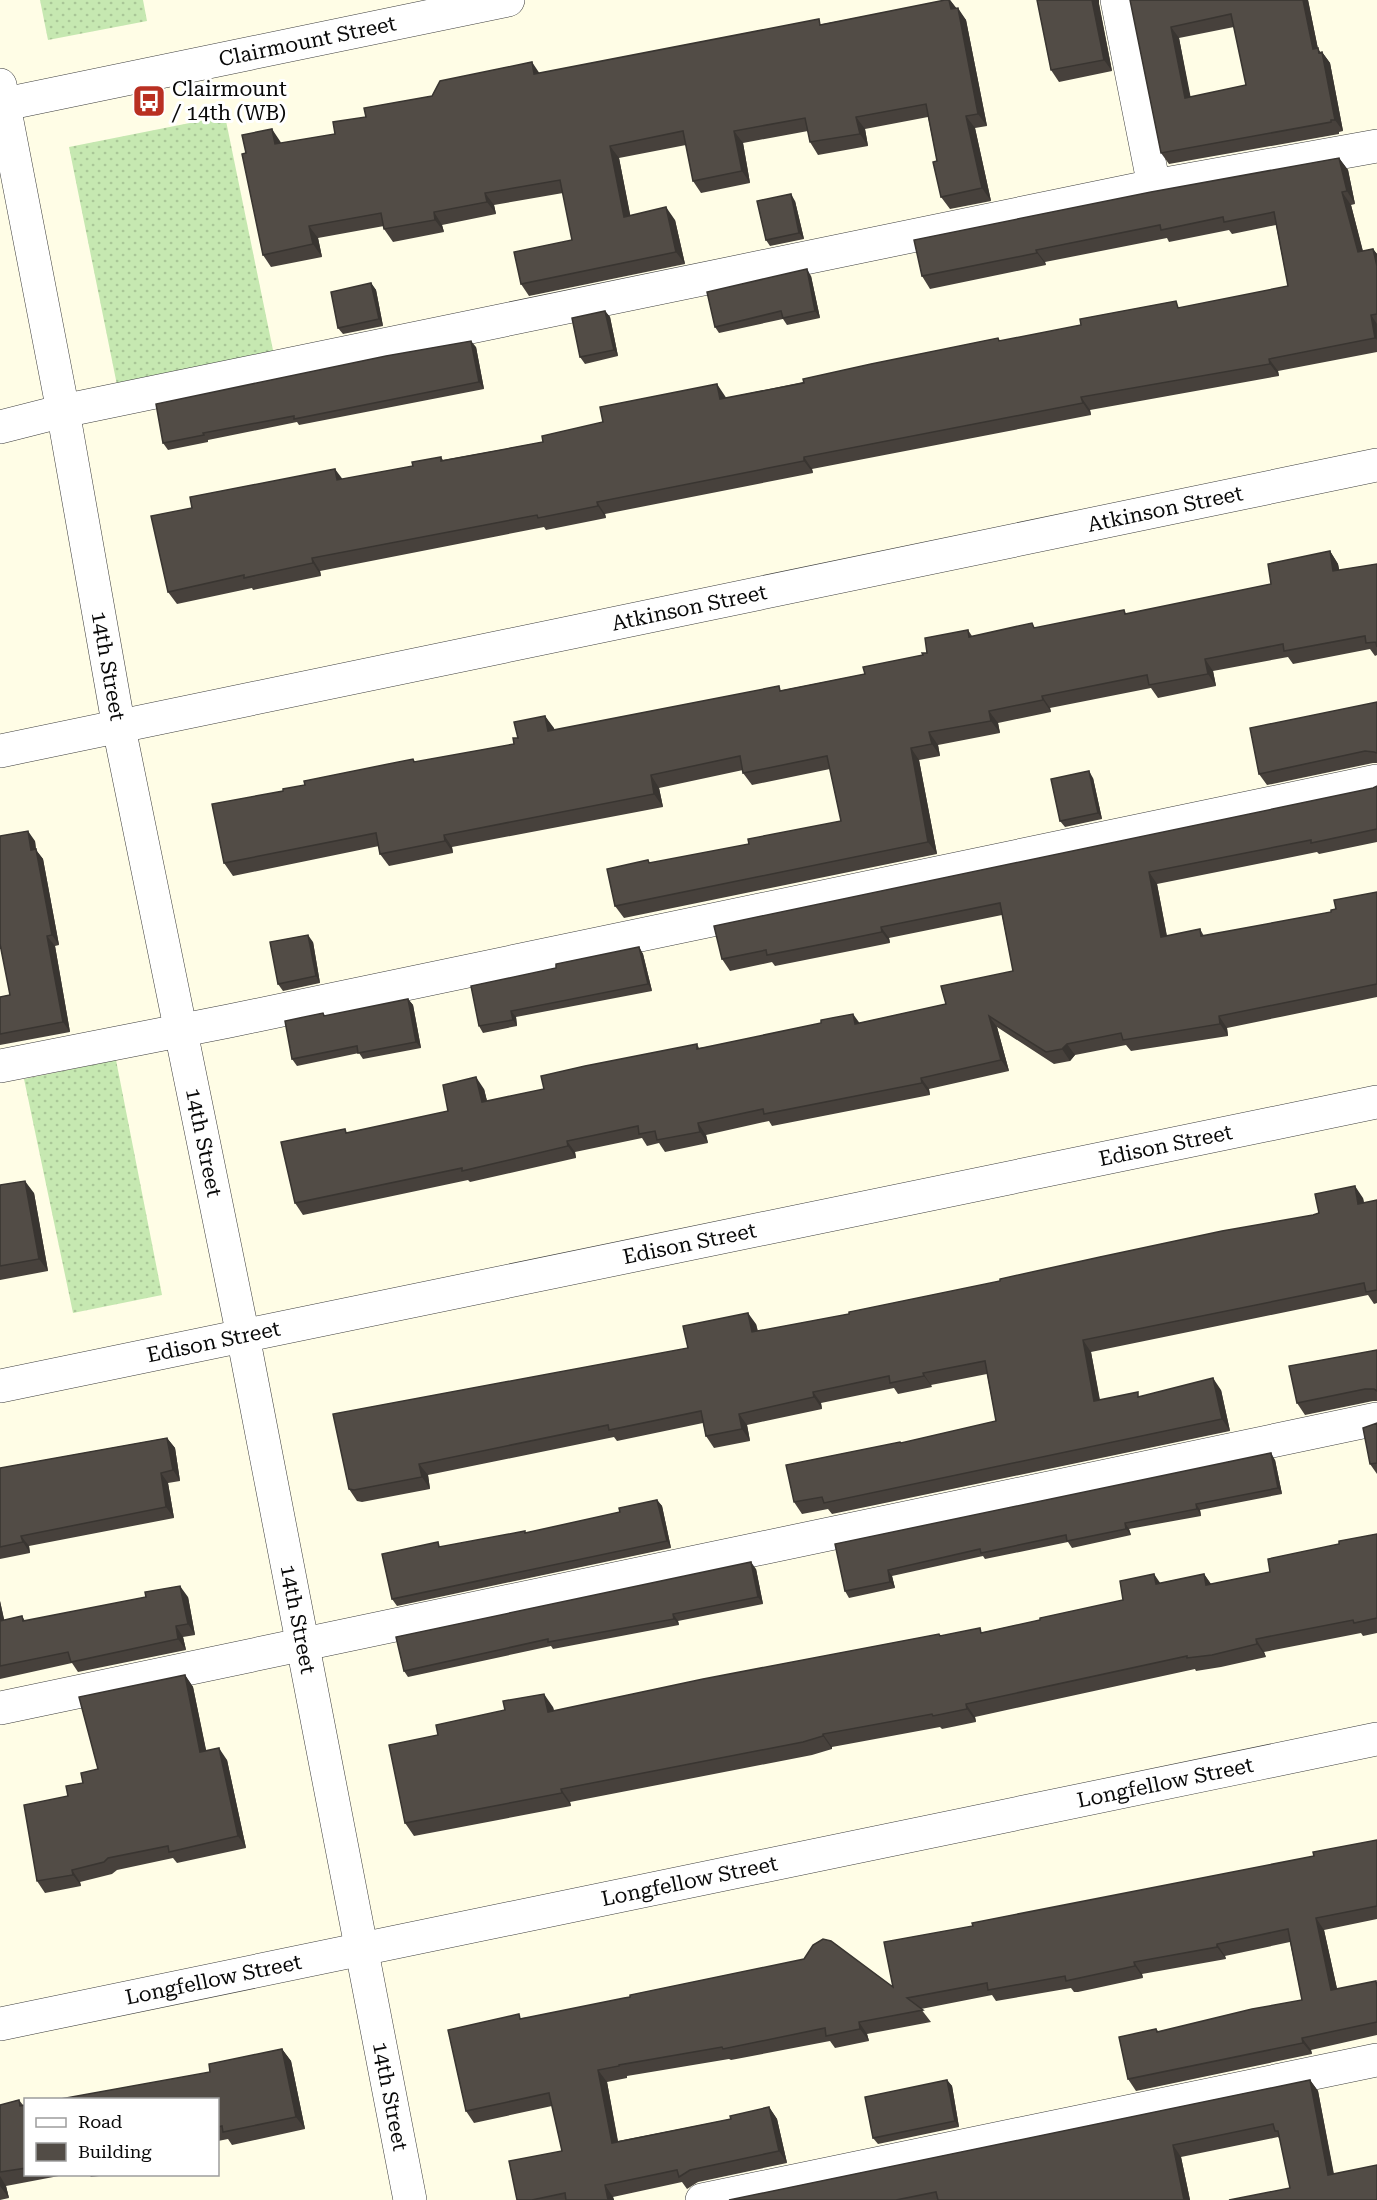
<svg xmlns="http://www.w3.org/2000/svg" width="1377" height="2200" viewBox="0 0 1377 2200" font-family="'Roboto Serif',serif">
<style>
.grass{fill:url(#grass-dots)}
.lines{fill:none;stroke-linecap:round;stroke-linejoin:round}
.minor-casing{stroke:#3c3c3c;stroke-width:34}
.minor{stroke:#fff;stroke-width:33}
.wall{fill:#47413c;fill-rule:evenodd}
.shaded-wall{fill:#393531}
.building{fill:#524c46;stroke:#393531;stroke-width:1.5;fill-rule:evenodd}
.labels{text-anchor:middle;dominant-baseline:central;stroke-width:6;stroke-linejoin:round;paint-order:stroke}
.street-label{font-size:21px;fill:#090909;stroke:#fff}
.poi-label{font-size:21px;fill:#090909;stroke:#fff;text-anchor:start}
</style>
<defs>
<pattern id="grass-dots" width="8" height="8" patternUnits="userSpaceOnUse" patternTransform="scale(1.5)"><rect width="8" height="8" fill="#c6e8b1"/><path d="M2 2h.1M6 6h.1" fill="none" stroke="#a9c697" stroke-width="1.8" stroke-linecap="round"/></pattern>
</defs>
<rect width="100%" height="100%" fill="#fffde6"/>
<path class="grass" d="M40 0H143L147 21 48 40Z
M225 116 274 355 117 385 69 147Z
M116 1060 162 1295 73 1313 24 1079Z"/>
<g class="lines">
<defs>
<g id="minor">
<path d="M1117 0 1154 186"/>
<path id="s1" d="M0 85 63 411 119 728 243 1336 410 2200"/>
<path id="s2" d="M0 105 508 0"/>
<path d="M0 427 63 411 1154 186 1377 146"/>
<path id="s3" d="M0 751 1377 465"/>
<path d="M0 1066 229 1021 1377 781"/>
<path id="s4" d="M0 1386 1377 1102"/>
<path d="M0 1708 1377 1419"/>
<path id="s5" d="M0 2024 1377 1739"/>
<path d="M702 2200 1377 2060"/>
</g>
</defs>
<use href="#minor" class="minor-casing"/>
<use href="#minor" class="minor"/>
</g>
<path class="wall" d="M950 0 966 20 987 126 975 128 991 201 950 209 941 197 937 161 928 117 865 129 868 146 818 155 810 142 808 131 743 143 750 183 701 193 693 181 686 145 619 158 630 215 675 220 685 264 529 296 521 284 572 240 563 193 494 205 496 214 442 225 444 232 393 242 384 229V226L318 238 322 257 271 267 263 255 246 153 280 141 281 143 335 134 366 117 432 96 539 73 823 24Z
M1037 0H1099V4L1112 71 1059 82 1051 70Z
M1130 0H1308L1318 49 1320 52H1322L1330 63 1343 131 1339 132V134L1169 164 1161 153ZM1234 27 1246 85 1190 97 1179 38Z
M1339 158 1348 170 1355 204 1351 205 1363 251 1373 249 1377 254V352L1278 371 1279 376 1090 410 1091 415 812 469 813 473 605 514 606 518 546 530 544 527 320 571 321 576 253 590 252 588 177 604 168 592 343 479 413 466 441 457 443 460 543 442 725 396 726 398 1000 341 1181 308 1288 286 1276 225 1232 234 1229 230 1169 242 1167 238 1045 262 1046 265 930 289 922 276Z
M795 201 804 239 770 246 766 240Z
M811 276 820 318 787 325 783 319 719 333 715 327Z
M371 283 376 290 383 326 343 334 338 328Z
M605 311 610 317 618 356 585 364 580 357Z
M476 347 484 389 299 425 297 422 208 440V442L168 450 163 443Z
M1330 551 1338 564 1339 570 1377 564V655L1375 656 1370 649 1293 664 1288 657 1213 671 1216 686 1158 698 1151 688 1050 708 1051 712 998 723 1000 733 938 745 940 756 919 760 937 854 624 918 615 906 651 863 749 844 841 821 830 769 752 785 743 773V770L659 788 663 807 452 847 453 853 389 866 380 854 379 846 233 876 224 863 283 791 413 759 415 762 514 744 518 738 545 716 554 730 783 690 865 674 923 655 968 630 972 636 1036 628 1124 610 1126 614 1271 584Z
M1377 702V763H1373L1267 785 1259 774Z
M1093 778 1102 819 1065 827 1060 821Z
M1377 786V842L1319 854 1317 852 1157 884 1167 936 1200 929 1204 936 1331 912 1377 892V997L1227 1028 1228 1036 1131 1051 1126 1045 1075 1055 1070 1061 1054 1064 997 1027 1009 1071 929 1089 930 1095 772 1126 769 1121 706 1135 708 1143 665 1152 659 1143 647 1146 642 1138 575 1152 576 1158 470 1182 468 1180 303 1215 295 1203 348 1133 448 1111 484 1089 487 1101 544 1089 697 1044 699 1048 859 1023 946 1004 1013 971 1002 915 889 938 890 943 775 966 772 962 730 971 722 959 1373 788Z
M0 836 35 841 36 850 43 859 59 945 55 946 70 1032 0 1045V997L10 995 1 949H0Z
M313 942 320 983 283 991 278 984Z
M639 947 643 954 652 991 516 1017 517 1026 483 1033 479 1026 556 968Z
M408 999 413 1005 421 1048 363 1059 359 1053 297 1066 292 1059 323 1013 325 1016Z
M0 1185 34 1193 48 1271 0 1280Z
M1363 1198 1364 1203 1377 1200V1303L1374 1304 1368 1295 1091 1352 1100 1400 1221 1390 1230 1431 832 1514 828 1509 802 1514 794 1502 900 1442 901 1443 996 1421 987 1374 931 1385 932 1387 898 1394 894 1388 821 1403 822 1409 747 1425 750 1441 714 1448 706 1436 703 1423 617 1441 614 1437 428 1475 430 1489 362 1502 357 1501 349 1489 688 1348 756 1324 758 1331 849 1314 1313 1215Z
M1377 1350V1401H1373L1305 1415 1297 1403Z
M1377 1423V1474L1370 1464Z
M167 1438 175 1448 180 1481 168 1483 174 1518 29 1546 30 1553 0 1559V1468Z
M1275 1460 1282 1494 1200 1510 1201 1516 1129 1529 1131 1535 1072 1548 1068 1542 985 1559 983 1556 892 1576 895 1588 849 1598 845 1591 835 1544Z
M657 1500 662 1506 671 1548 397 1606 392 1599 441 1547 526 1533 620 1512Z
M1377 1534V1633L1363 1636 1361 1633 1264 1652 1266 1657 1221 1667 1196 1671 1195 1669 975 1717 976 1722 942 1729 940 1727 832 1747V1749L812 1755 570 1802 571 1806 414 1836 405 1823 438 1735 553 1707 554 1711 940 1636 984 1632 1040 1620 1123 1600 1160 1583 1204 1574 1211 1584 1270 1572 1339 1544Z
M756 1569 763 1604 678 1621 679 1625 553 1649 551 1646 408 1677 404 1671Z
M188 1597 195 1635 183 1637 186 1650 78 1672 72 1663 0 1679V1601L4 1620 22 1616 25 1621Z
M185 1675 193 1687 206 1751 227 1760 246 1848 177 1863 173 1858 117 1870 112 1874 80 1882 81 1886 45 1893 37 1881 83 1783 98 1769Z
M1377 1840V1919L1324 1930 1337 1989 1377 1983V2035L1311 2050 1312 2054 1136 2091 1128 2079 1156 2029 1159 2032 1302 2000 1290 1942 1225 1956 1226 1959 1142 1974 1143 1978 1078 1992H1074L1071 1988 996 2001 992 1995 921 2009 931 2022 867 2034 869 2041 835 2048 830 2041 731 2060 729 2059 627 2076V2078L607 2082 618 2141 731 2119 769 2107 777 2119 787 2163 698 2182 687 2189 682 2182 613 2197 614 2200H517L562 2151 552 2106 474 2123 466 2111 522 2018 893 1987 973 1926 1314 1856Z
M282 2049 291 2061 305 2129 232 2145 228 2139 218 2141V2100L210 2072Z
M947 2080 952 2086 959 2127 878 2144 873 2138Z
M1310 2080 1318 2091 1334 2174 1290 2188 1280 2139 1278 2137 1181 2157 1190 2200H729Z
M19 2100 23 2105H26V2175H64L6 2186 9 2198 0 2200V2105Z
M89 2175H107L91 2177Z"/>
<path class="shaded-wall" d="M950 0 958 11 951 9Z
M1092 0H1099V4L1112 71 1104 60Z
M1303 0H1308L1318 49 1323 56 1322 52 1330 63 1343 131 1335 120 1313 49Z
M958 8 966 20 987 126 978 114Z
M1171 27 1179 38 1193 109 1185 98Z
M532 62 540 74H534Z
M966 116 975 128 991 201 982 188Z
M856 117 865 129 868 146 860 134Z
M272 129 280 141 283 156 275 144Z
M734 131 743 143 750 183 742 171Z
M610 146 619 158 633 229 624 217Z
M1339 158 1348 170 1355 204 1347 191Z
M1342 192 1351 205 1366 264 1358 252Z
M485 193 494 205 496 214 487 202Z
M791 194 795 201 804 239 799 233Z
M666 207 675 220 685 264 676 252Z
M434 212 442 225 444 232 435 220Z
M309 226 318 238 322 257 313 244Z
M1373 249 1377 254V266Z
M1036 250 1045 262 1046 265 1037 253Z
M807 269 811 276 820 318 815 311Z
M371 283 376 290 383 326 379 319Z
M605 311 610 317 618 356 614 350Z
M1371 315 1377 324V340L1375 338Z
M471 341 476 347 484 389 479 382Z
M1269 359 1278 371 1279 376 1270 364Z
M717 384 725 396 729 412 720 399Z
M1081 397 1090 410 1091 415 1083 403Z
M804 457 812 469 813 473 804 461Z
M335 469 344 481 337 480Z
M597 502 605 514 606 518 598 506Z
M1330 551 1338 564 1342 583 1333 571Z
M312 558 320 571 321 576 313 563Z
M1205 659 1213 671 1216 686 1208 674Z
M1042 696 1050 708 1051 712 1043 700Z
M989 711 998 723 1000 733 991 721Z
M545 716 554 728 557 743 548 731Z
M929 732 938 745 940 756 932 744Z
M911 748 919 760 937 854 928 842Z
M1089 771 1093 778 1102 819 1098 813Z
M651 775 659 788 663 807 654 794Z
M28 831 35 841 36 850 43 859 59 945 52 935 31 850Z
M444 835 452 847 453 853 445 841Z
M1149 872 1157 884 1169 948 1161 937Z
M881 927 889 938 890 943 882 932Z
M308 935 313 942 320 983 316 976Z
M47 936 55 946 70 1032 63 1022Z
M639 947 643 954 652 991 648 984Z
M408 999 413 1005 421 1048 416 1042Z
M511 1011 516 1017 517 1026 513 1020Z
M853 1014 861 1025 855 1024Z
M989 1016 997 1027 1009 1071 1001 1060Z
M1219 1016 1227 1028 1228 1036 1220 1024Z
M1067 1044 1075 1055 1070 1061 1062 1049Z
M476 1077 484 1089 490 1113 482 1102Z
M921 1078 929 1089 930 1095 922 1083Z
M698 1123 706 1135 708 1143 700 1132Z
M567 1141 575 1152 576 1158 568 1146Z
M25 1181 34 1193 48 1271 39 1259Z
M1355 1186 1363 1198 1366 1215 1358 1204Z
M748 1313 756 1324 760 1344 752 1332Z
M1083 1340 1091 1352 1102 1413 1094 1401Z
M923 1373 931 1385 932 1387 924 1376Z
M1213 1378 1221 1390 1230 1431 1222 1419Z
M813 1392 821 1403 822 1409 814 1397Z
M739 1414 747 1425 750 1441 742 1429Z
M167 1438 175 1448 180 1481 173 1470Z
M1271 1453 1275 1460 1282 1494 1278 1488Z
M419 1464 428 1475 430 1489 422 1477Z
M161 1473 168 1483 174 1518 166 1507Z
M657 1500 662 1506 671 1548 667 1541Z
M1196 1504 1200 1510 1201 1516 1197 1509Z
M1125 1523 1129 1529 1131 1535 1126 1529Z
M21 1536 29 1546 30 1553 23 1542Z
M751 1562 756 1569 763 1604 758 1597Z
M888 1570 892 1576 895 1588 890 1582Z
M1154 1574 1163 1587 1156 1584Z
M1204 1574 1213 1587 1206 1585Z
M180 1586 188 1597 195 1635 188 1624Z
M0 1601 7 1632 0 1622Z
M673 1614 678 1621 679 1625 674 1619Z
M176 1626 183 1637 186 1650 178 1639Z
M1256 1639 1264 1652 1266 1657 1257 1644Z
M185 1675 193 1687 209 1764 200 1752Z
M544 1694 553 1707 557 1725 548 1712Z
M966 1704 975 1717 976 1722 967 1709Z
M823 1734 832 1747V1749L823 1736Z
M219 1748 227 1760 246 1848 238 1836Z
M561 1789 570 1802 571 1806 562 1793Z
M72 1870 80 1882 81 1886 73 1875Z
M1316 1918 1324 1930 1340 2002 1331 1990Z
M1217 1944 1225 1956 1226 1959 1217 1947Z
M1134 1962 1142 1974 1143 1978 1135 1966Z
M859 2022 867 2034 869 2041 860 2029Z
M1302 2038 1311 2050 1312 2054 1303 2043Z
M282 2049 291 2061 305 2129 296 2117Z
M598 2070 607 2082 620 2154 612 2143Z
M947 2080 952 2086 959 2127 955 2121Z
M1310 2080 1318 2091 1336 2187 1328 2175Z
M769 2107 777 2119 787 2163 779 2151Z
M1173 2145 1181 2157 1190 2200H1184Z
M0 2176 6 2186 9 2198 0 2186Z
M605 2185 613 2197 614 2200H608Z"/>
<path class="building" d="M945 0H949L951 9 958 8 978 114 966 116 982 188 941 197 933 162 937 161 926 104 856 117 860 134 810 142 805 118 734 131 742 171 693 181 683 131 610 146 624 217 666 207 676 252 521 284 514 252 572 240 560 180 485 193 487 202 434 212 435 220 384 229 381 213 309 226 313 244 263 255 242 154 246 153 242 135 272 129 275 144 335 134 333 122 366 117 364 108 432 96 440 81 532 62 534 74 819 19 820 25Z
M1037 0H1092L1104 60 1051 70Z
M1130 0H1303L1313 49 1318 48 1319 53 1322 52 1335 120H1331V122L1161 153ZM1231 14 1246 85 1185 98 1171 27Z
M1339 158 1347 191 1342 192 1358 252 1373 249 1377 266V314L1371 315 1375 338 1269 359 1270 364 1081 397 1083 403 804 457V461L597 502 598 506 538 518 537 515 312 558 313 563 244 578V575L168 592 151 516 192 508 190 497 335 469 337 480 413 466 412 462 441 457V461L543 442 542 436 603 422 600 407 717 384 720 399 804 383 803 379 871 364 998 338 999 341 1081 325 1080 319 1176 301 1178 308 1288 286 1274 212 1224 222 1223 217 1161 230 1160 225 1036 250 1037 253 922 276 914 240 1151 192Z
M791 194 799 233 766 240 757 201Z
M807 269 815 311 783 318 781 311 715 327 707 292Z
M371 283 379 319 338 328 331 292Z
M605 311 614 350 580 357 572 318Z
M471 341 479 382 294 419V416L203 433 204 435 163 443 156 404 386 356Z
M1330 551 1333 571 1377 564V647L1376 642 1366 643 1365 636 1284 651 1283 644 1205 659 1208 674 1149 685 1147 675 1042 696 1043 700 989 711 991 721 929 732 932 744 911 748 928 842 615 906 607 869 648 860 649 863 749 844 748 839 841 821 827 756 743 773 740 756 651 775 654 794 444 835 445 841 380 854 376 833 224 863 212 804 283 791V789L305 785 304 781 413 759 414 762 514 744 513 738H518L514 722 545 716 548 731 779 686 780 691 865 674 863 667 923 655 922 653H927L925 638 968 630 969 637 1032 623 1034 628 1124 610 1125 614 1271 584 1268 564Z
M1377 702V753L1374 752 1365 751 1259 774 1250 728Z
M1089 771 1098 813 1060 821 1051 779Z
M1377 786V829L1311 843V840L1149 872 1161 937 1200 929 1201 936 1331 912V910L1336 909 1334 900 1377 892V984L1219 1016 1220 1024 1123 1040 1121 1033 1067 1044 1062 1049 1046 1052 989 1016 1001 1060 921 1078 922 1083 764 1114 763 1109 698 1123 700 1132 657 1140 655 1131 639 1134 638 1126 567 1141 568 1146 462 1171V1168L295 1203 281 1142 345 1129 346 1133 448 1111 443 1085 476 1077 482 1102 544 1089 541 1076 585 1066 697 1044V1049L821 1023V1020L853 1014 855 1024 946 1004 941 986 1013 971 1000 903 881 927 882 932 843 940 767 955 766 950 722 959 714 926 1373 788Z
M28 831 31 850 36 849 52 935 47 936 63 1022 0 1034V997L10 995 0 944V836Z
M308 935 316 976 278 984 270 942Z
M639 947 648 984 511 1011 513 1020 479 1026 471 986 556 968V964Z
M408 999 416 1042 358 1053 357 1046 292 1059 285 1021 323 1013 324 1016Z
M25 1181 39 1259 0 1266V1185Z
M1355 1186 1358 1204 1377 1200V1290L1366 1292 1364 1283 1083 1340 1094 1401 1138 1392V1397L1213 1378 1222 1419 824 1503 822 1497 794 1502 786 1465 900 1442 901 1443 996 1421 985 1361 923 1373 924 1376 890 1383 889 1376 813 1392 814 1397 739 1414 742 1429 706 1436 701 1411 609 1430 608 1425 419 1464 422 1477 354 1490 349 1489 333 1414 688 1348 683 1326 748 1313 752 1332 849 1314V1312L1000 1281V1279L1100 1257 1222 1231 1313 1215 1319 1213 1315 1194Z
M1377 1350V1391L1374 1389H1365L1297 1403 1289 1366Z
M1377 1423V1463L1370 1464 1363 1428Z
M167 1438 173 1470 161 1473 166 1507 21 1536 23 1542 0 1547V1468Z
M1271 1453 1278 1488 1196 1504 1197 1509 1125 1523 1126 1529 1067 1541 1066 1535 981 1553 980 1549 888 1570 890 1582 845 1591 835 1544Z
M657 1500 667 1541 392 1599 382 1554 438 1542 439 1547 525 1531V1533L620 1512 619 1508Z
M1377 1534V1618L1354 1623 1353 1620 1256 1639 1257 1644 1212 1655 1187 1658V1656L966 1704 967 1709 933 1716 932 1714 823 1734V1736L803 1742 561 1789 562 1793 405 1823 389 1745 438 1735 436 1725 505 1710 503 1701 544 1694 548 1712 703 1679 939 1634 940 1636 980 1628 981 1633 1040 1620V1618L1123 1600 1120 1581 1154 1574 1156 1584 1204 1574 1206 1585 1270 1572 1268 1559 1339 1544V1541Z
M751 1562 758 1597 673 1614 674 1619 548 1642V1639L404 1671 396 1637Z
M180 1586 188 1624 176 1626 178 1639 71 1662 68 1652 0 1666V1621L22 1616 23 1621 146 1597 145 1592Z
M185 1675 200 1752 219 1748 238 1836 169 1852 168 1846 108 1858 104 1862 72 1870 73 1875 37 1881 24 1805 68 1796 66 1786 83 1783 81 1773 98 1769 79 1697Z
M1377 1840V1906L1316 1918 1331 1990 1376 1981 1377 1987V2022L1302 2038 1303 2043 1128 2079 1119 2037 1156 2029 1157 2032 1252 2009 1302 2000 1288 1929 1217 1944V1947L1134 1962 1135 1966 1070 1980 1066 1981 1065 1976 988 1990 987 1983 907 1998 923 2010 859 2022 860 2029 826 2036 825 2028 723 2049 722 2047 619 2065V2066L598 2070 612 2143 731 2119 730 2116 769 2107 779 2151 690 2170 679 2177 677 2170 605 2185 608 2200H566L565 2193 532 2200H517L509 2161 562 2151 549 2093 466 2111 448 2030 519 2014 520 2019 624 1998 630 1997V1995L804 1959 813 1945 823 1939 831 1941 893 1987 884 1942 973 1926 972 1923 1314 1856 1313 1852Z
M282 2049 296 2117 223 2132 222 2126 218 2127V2100H55L210 2072 209 2064Z
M947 2080 955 2121 873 2138 865 2097Z
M1310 2080 1328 2175 1377 2165V2200H1229L1290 2188 1278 2131H1275L1273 2124 1173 2145 1184 2200H938L936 2192 896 2200H729Z
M19 2100 20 2106 26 2105V2168L0 2172V2105Z"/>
<defs>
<symbol id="bus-square" viewBox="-11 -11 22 22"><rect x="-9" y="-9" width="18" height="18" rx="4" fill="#b93022" stroke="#fff"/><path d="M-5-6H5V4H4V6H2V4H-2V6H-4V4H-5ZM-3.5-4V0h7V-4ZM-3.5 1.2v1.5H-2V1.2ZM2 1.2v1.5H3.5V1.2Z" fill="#fff"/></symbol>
</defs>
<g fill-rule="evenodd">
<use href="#bus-square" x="130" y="82" width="38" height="38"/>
</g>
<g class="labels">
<g class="street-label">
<text stroke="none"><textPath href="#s2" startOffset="314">Clairmount Street</textPath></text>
<text stroke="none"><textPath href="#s3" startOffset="1190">Atkinson Street</textPath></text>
<text stroke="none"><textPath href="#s3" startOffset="704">Atkinson Street</textPath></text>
<text stroke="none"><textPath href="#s1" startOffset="591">14th Street</textPath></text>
<text stroke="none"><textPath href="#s1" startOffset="1077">14th Street</textPath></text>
<text stroke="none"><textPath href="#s4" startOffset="1190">Edison Street</textPath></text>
<text stroke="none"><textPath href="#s4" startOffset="704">Edison Street</textPath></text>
<text stroke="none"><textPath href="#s4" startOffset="218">Edison Street</textPath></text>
<text stroke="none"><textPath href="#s1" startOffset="1563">14th Street</textPath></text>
<text stroke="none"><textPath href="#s5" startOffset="1190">Longfellow Street</textPath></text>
<text stroke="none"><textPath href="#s5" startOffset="704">Longfellow Street</textPath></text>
<text stroke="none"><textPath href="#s5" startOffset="218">Longfellow Street</textPath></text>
<text stroke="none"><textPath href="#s1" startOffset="2049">14th Street</textPath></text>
</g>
<g class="poi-label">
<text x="172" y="89">Clairmount<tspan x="172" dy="24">/ 14th (WB)</tspan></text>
</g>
</g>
<rect x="24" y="2098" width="195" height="78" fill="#ffffff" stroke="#9d9d9d" stroke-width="1.5"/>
<rect x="36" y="2118" width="30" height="9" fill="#ffffff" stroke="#9d9d9d" stroke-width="1.5"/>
<text x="78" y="2128" font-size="18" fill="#090909">Road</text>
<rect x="36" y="2143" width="30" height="18" fill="#524c46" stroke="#9d9d9d" stroke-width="1.5"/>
<text x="78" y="2158" font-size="18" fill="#090909">Building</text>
</svg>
